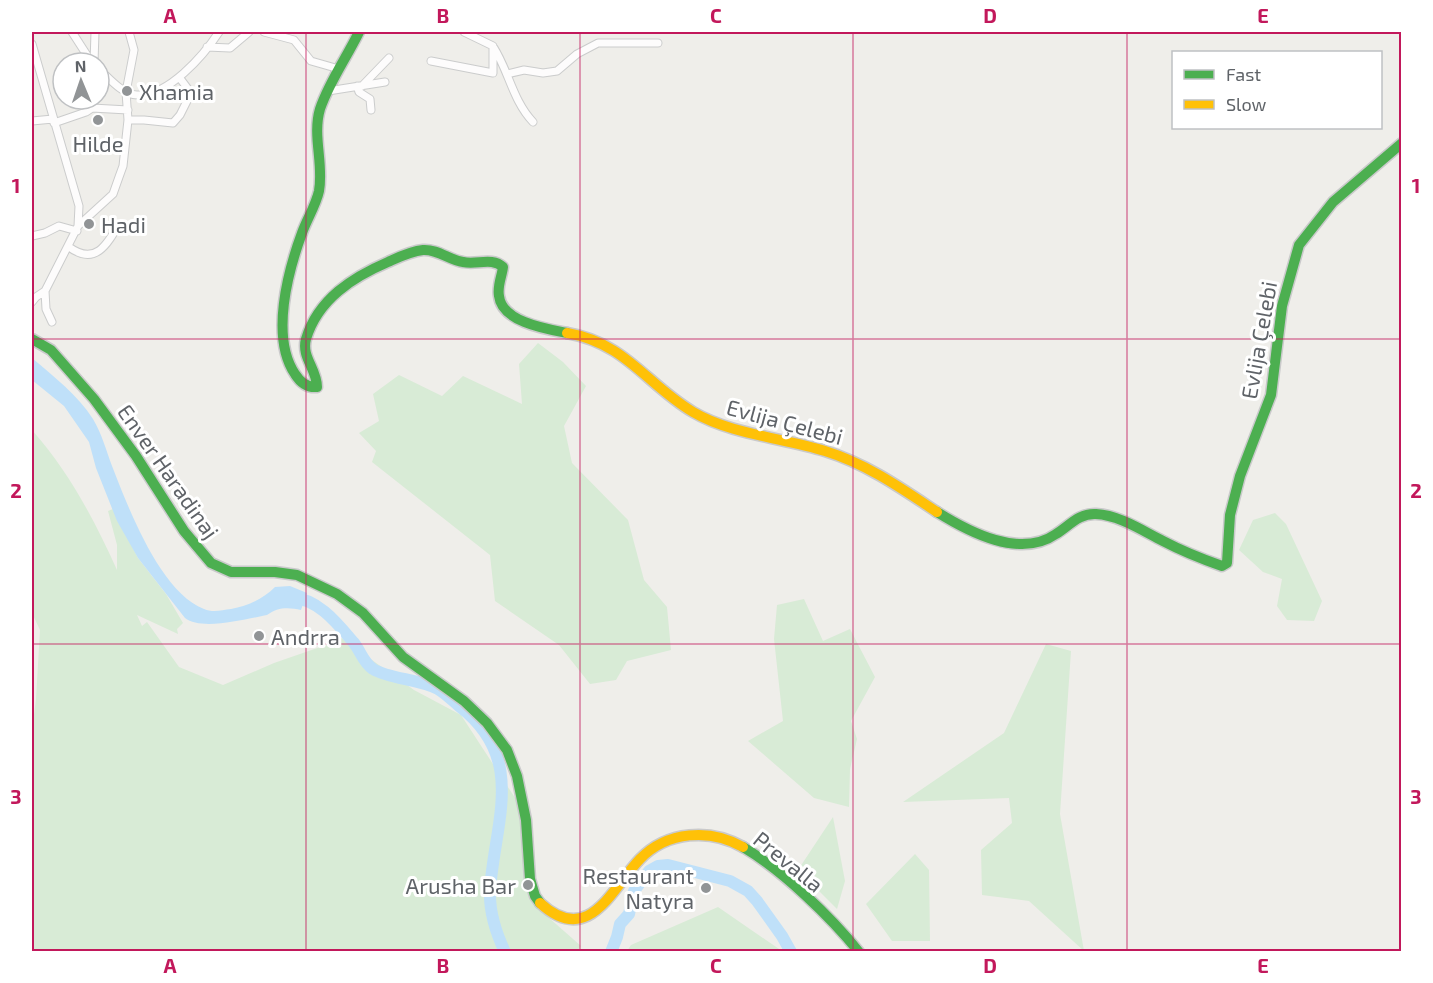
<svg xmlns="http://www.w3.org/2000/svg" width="1433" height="983" viewBox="0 0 1433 983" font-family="'Exo 2',sans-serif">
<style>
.green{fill:#d8ebd6}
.water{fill:#bfe0f9}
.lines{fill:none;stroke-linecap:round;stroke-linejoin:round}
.river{stroke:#bfe0f9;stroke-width:12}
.street-casing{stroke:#cbcccc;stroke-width:9}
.fast-casing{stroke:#cacacb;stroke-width:13}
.slow-casing{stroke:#cacacb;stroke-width:13}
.street{stroke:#fdfcfc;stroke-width:7}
.fast{stroke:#4caf50;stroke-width:10}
.slow{stroke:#ffc107;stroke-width:10}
.grid{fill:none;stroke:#c2185b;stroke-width:1.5;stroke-opacity:0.55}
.poi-dot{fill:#919496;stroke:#fff;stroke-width:2}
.labels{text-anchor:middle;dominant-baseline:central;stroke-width:6;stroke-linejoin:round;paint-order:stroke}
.poi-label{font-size:22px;fill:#5f6368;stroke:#fff;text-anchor:start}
.street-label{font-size:22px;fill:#5f6368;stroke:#fff}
.neatline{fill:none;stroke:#c2185b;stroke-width:2}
.grid-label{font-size:20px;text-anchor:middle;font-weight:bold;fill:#c2185b}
</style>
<rect width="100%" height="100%" fill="#efeeea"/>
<path class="green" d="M538 343 563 362 586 386 564 426 572 463 628 520 644 580 667 607 671 650 627 661 616 680 590 684 559 645 495 601 490 555 372 462 376 451 359 433 379 421 373 394 399 375 442 396 463 376 522 404 519 364Z
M32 430C69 472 94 519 117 570V545L108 511 113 509 138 558 166 594 183 623 177 629 178 634 137 615 142 626 147 622 179 667 223 685 274 663 326 645 337 635 414 690 461 715 519 804 525 889 548 917 581 946 577 951H32V731L36 699 40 630 32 613Z
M1275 513 1286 524 1322 601 1314 621 1287 620 1277 606 1282 579 1263 572 1239 550 1253 520Z
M804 599 823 641 850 629 875 677 851 721 857 739 850 769 849 807 814 798 748 741 783 721 774 639 777 605Z
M1046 644 1071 651 1060 814 1084 951 1029 901 982 895 981 850 1012 823 1009 798 903 802 1004 733Z
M833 817 845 881 837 909 798 870Z
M915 854 929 870 930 941H892L866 904Z
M718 907 782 951H627L631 945Z"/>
<path class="water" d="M32 358C53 376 78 395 93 419 102 434 106 450 112 466 128 507 160 592 204 609 213 613 222 610 231 609 248 606 263 599 275 587L290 586 307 593 301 610C289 607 277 607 267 615 247 619 201 631 185 618L138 558 117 521 96 468 89 442 64 406 32 380Z"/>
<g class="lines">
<path class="river" d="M290 597C319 599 337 623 354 643 361 652 363 662 373 669 389 679 419 679 438 689 445 693 452 700 459 706 527 758 495 820 490 890 489 912 496 933 505 952
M611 952 617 937 620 924 629 914 634 891 649 871 658 866 668 865 730 881 748 891 757 901 782 936 791 952"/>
<defs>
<path id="street" d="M72 32 92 63
M264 32 294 40 311 61 339 69
M32 44 79 206 78 226
M207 47 230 48 249 32
M494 48C509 72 513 101 533 122
M431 61 493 73V46L464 32
M94 63 95 32
M99 69C109 78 123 95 137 95 168 97 204 55 219 32
M507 74 524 70 543 73 557 71 577 54 598 43H658
M357 86 359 92 370 99 371 110
M362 86 389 58
M328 91 385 82
M128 120H144L173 123 180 115 191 93 179 77
M32 121 53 119
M54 123 86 112 92 108 128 110
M32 236 45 233 59 226 77 231
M69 247C95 266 107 245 119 224
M45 291 46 309 52 322
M32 302 36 297 45 291 78 226 113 194 119 177 123 166 128 120 126 92 134 50 129 32"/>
<path id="fast" d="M359 32C347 57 329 82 320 109 312 136 324 164 319 191 316 205 307 219 302 233 288 271 270 337 295 374 300 382 307 388 317 387 317 369 301 357 306 339 318 299 353 277 388 262 399 257 411 251 423 250 438 249 449 260 463 262 477 265 492 257 503 267 502 276 497 286 499 296 502 322 546 329 567 333
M32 339 51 350 94 399 136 456 184 531 211 563 231 572H275L297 575 337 594 363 613 403 657 464 701 487 723 507 750 517 776 526 820 530 879 535 896 540 903
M937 512C969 532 1020 559 1056 534 1069 526 1079 513 1096 514 1119 515 1143 531 1163 541 1182 551 1202 559 1222 566L1227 563 1230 515 1240 476 1271 395 1282 306 1299 245 1333 202 1402 143
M743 847C782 870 831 917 859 952"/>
<path id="slow" d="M567 333C626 343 646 384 693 412 730 434 783 438 825 451 867 464 901 488 937 512
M540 903C589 948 612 888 640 859 667 831 710 828 743 847"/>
</defs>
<use href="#street" class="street-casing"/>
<use href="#fast" class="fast-casing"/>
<use href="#slow" class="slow-casing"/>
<use href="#street" class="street"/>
<use href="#fast" class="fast"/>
<use href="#slow" class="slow"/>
</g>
<path class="grid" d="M306 32V952M580 32V952M853 32V952M1127 32V952M32 339H1402M32 644H1402"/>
<g class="poi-dot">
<circle cx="127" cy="91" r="6"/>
<circle cx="98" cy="120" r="6"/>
<circle cx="89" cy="224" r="6"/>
<circle cx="259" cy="636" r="6"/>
<circle cx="528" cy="885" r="6"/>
<circle cx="706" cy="888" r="6"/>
</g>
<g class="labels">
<g class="poi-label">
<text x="139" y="91">Xhamia</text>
<text x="98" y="143" text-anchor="middle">Hilde</text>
<text x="101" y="224">Hadi</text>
<text x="271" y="636">Andrra</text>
<text x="694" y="875" text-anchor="end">Restaurant<tspan x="694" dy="25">Natyra</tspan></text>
<text x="516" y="885" text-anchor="end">Arusha Bar</text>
</g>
<g class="street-label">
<text transform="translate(1258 340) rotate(-80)">Evlija Çelebi</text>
<text transform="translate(785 421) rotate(15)">Evlija Çelebi</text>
<text transform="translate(169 471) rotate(55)">Enver Haradinaj</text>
<text transform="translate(789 861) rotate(39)">Prevalla</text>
</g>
</g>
<rect width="1433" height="983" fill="none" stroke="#ffffff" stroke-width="66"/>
<rect x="1172" y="51" width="210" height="78" fill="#ffffff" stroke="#bfc1c3" stroke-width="1.5"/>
<rect x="1184" y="70" width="30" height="9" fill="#4caf50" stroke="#bfc1c3" stroke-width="1.5"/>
<text x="1226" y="81" font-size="18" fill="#5f6368">Fast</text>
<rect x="1184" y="100" width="30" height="9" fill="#ffc107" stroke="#bfc1c3" stroke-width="1.5"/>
<text x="1226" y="111" font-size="18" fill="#5f6368">Slow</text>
<g transform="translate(81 81) rotate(358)"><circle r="28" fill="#ffffff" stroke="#bfc1c3" stroke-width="1.5"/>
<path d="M0-4.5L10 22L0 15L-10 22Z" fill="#919496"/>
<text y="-9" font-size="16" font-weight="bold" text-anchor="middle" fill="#5f6368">N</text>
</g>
<rect x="33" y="33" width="1367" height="917" class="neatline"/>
<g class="grid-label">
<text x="170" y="23">A</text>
<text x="443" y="23">B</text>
<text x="716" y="23">C</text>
<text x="990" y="23">D</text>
<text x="1263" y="23">E</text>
<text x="16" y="193">1</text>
<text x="1416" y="193">1</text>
<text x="16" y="498">2</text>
<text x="1416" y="498">2</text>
<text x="16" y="804">3</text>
<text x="1416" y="804">3</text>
<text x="170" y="973">A</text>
<text x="443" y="973">B</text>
<text x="716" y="973">C</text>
<text x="990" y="973">D</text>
<text x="1263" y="973">E</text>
</g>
</svg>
